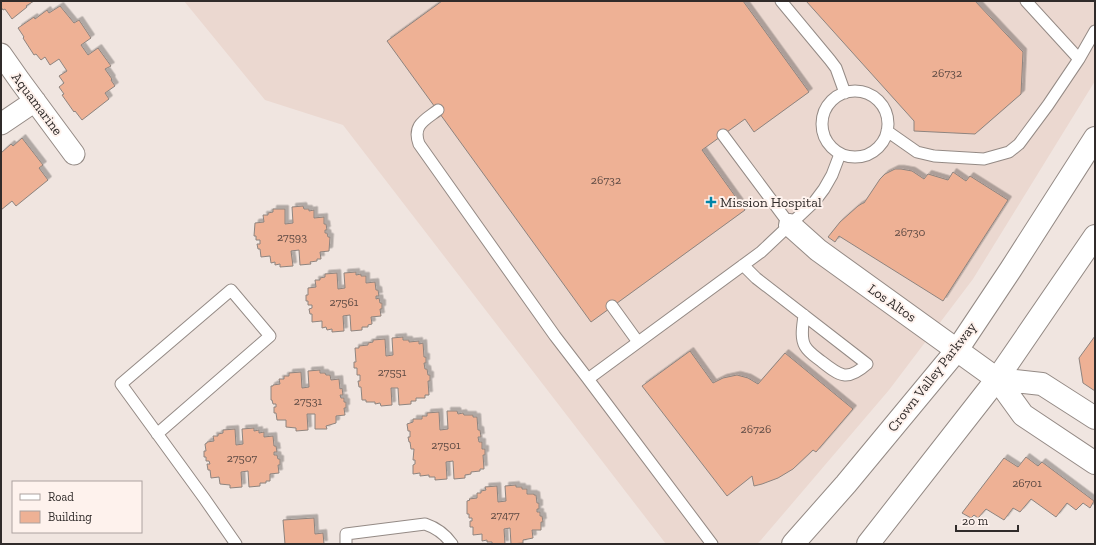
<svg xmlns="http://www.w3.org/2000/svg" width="1096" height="545" viewBox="0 0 1096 545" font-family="'Zilla Slab',serif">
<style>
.built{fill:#ebd8d0}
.building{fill:#eeb195;stroke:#8e847f;filter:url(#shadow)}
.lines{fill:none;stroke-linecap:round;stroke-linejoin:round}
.service-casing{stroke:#948a85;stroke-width:13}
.minor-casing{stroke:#948a85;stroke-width:23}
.tertiary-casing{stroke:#948a85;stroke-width:24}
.primary-casing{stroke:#948a85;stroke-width:24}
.service{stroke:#fff;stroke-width:11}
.minor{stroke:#fff;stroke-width:21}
.tertiary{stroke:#fff;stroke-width:22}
.primary{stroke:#fff;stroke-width:22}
.poi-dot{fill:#0184a7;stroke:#fef2ed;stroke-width:1.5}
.labels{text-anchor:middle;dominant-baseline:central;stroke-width:4;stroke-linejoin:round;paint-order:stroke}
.number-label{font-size:12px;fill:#604c45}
.street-label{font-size:14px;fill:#302b2a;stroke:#fef2ed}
.poi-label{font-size:14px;fill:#302b2a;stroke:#fef2ed;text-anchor:start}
</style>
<defs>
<filter id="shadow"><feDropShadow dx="3.5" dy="-3.5" stdDeviation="0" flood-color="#0004"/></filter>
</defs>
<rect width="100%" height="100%" fill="#f0e5e0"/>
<path class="built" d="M184 1H1095V81L973 279 889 390 761 540 757 544H666L343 125 265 100Z"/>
<path class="building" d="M1 1H34L26 6 27 7 12 19 5 9 3 10 1 7Z
M442 1H743L809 92 754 132 745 119 702 150 745 210 591 322 387 41Z
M806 1H975L1023 52 1021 94 975 134 914 131V121Z
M60 6 74 23 79 20 91 38 81 45 88 55 98 48 111 66 105 69 112 79 111 80 115 86 105 93 109 99 82 120 75 111 74 112 62 95 64 94 59 87 64 83 59 76 67 71 59 59 50 65 45 57 41 60 36 54 34 55 23 38 24 37 18 28 34 17 35 19 47 10 49 13Z
M22 138 43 165 39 168 48 180 16 206 12 201 1 210V153L11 144 13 146Z
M895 169H901L912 171 924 179 928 174 948 180 953 172 966 181 970 176 1008 200 943 301 839 236 835 242 828 237 840 222 858 206 863 203H864L880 179 885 174Z
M303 206 304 209H309V211L314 210V218L324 217V224H326L327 230H325V233H327L328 237H330L329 251 320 252 321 259H317V261L310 262 311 264 300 265 299 250 291 251 293 266 280 267V264L275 265V262L271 263 270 256 261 257 260 249H258L257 244H260V240H256V236H254L255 223 264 222 263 215H268V213L273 212V209H285V224L293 223 292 207Z
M356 272V275L361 274V276H366V283L375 282 376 290H378L379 296H376V299L379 298 380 303H382V309H380L381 316 371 317 372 324 368 325V327H362V330L351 331 350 315 343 316 344 331 332 332V329L327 330 326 327 322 328V321L312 322V314H310L309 309 312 308V305H308V301H306V295H308V288L316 287 315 280H320V278L325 277V274L337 273 338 289 345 288 344 273Z
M1095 336V391L1083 383 1079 358Z
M403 337V340H409V342L419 341V344L423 343 424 357H426V363H424L425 369H427L428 375H430V381H428L429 395H425V398H416V401H411V404L399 405 398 388H391L392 405 381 406 380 403 375 404V402H366V400H362L361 387H359L358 381H360V375H357V368H354V362H356L355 348H359V346L368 345V343L373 342V340L385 339 386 356 393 355 392 338Z
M690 351 713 383 723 378 737 375 748 378 758 384 785 353 853 409 816 452 813 450 793 469 778 478 762 484 754 486 752 476 727 496 642 386Z
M320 370V373H325L326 375H330L331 380 339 379 340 389 342 388 343 395H340L341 398H344V402H346V408H344L345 415 336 416V423L326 426 327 429H315V414H307L308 430 296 431V428L286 427V420H277L276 413H274V407H276V404H273L272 400H271V386H273V385L280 384 279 379H284V376H289V373L301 372 302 388 309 387 308 371Z
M447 411H457L458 414 463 413 464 415H473V417H477L478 430H480L481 437H478L479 442H482V449H485V455H483L484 469H480V471L471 472V474L465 475V478L454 479 453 461 446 462 447 479 435 480V477H429V475L420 476V473L413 474V465L415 464V460H413L414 449H411L410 442H409L408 437H410V431H408L407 424 413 422V419H422V416H427V413L439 412 440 430 448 429Z
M254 428V431L259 430V433L264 432V437L273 436 274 446H276L277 452H274V455H277L278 459H280V465H278L279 473 270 474V481H266V483H260V486L249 487 248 471 241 472 242 487 230 488V485L220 484 219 477 211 478 210 470H208L207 464H210L209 461H206V457H204V451H206L205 444 207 443V442L214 441 213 436H218V434L223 433V430L235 429 236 445 243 444 242 429Z
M1026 457 1038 466 1042 462 1094 501 1090 508 1083 503 1076 510 1067 503 1056 517 1031 499 1020 512 1013 508 1004 520 986 509 978 518 974 515 971 518 962 513 1004 458 1018 467Z
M516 485V487H522V489H527V494H534V495H536L537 503H539V509H537V512H540V516H542L543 522H541V530H532L533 538 523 540V543L511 544 510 528 504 529 505 544H492V542H487V540L482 541V534L473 535V527H470V521H472V518H469V514H467V501L470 500 469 499 477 498V493H481V491L486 490 485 487 497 486 498 502 506 501 505 486Z
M314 518 315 534 323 533 324 544H285L283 520Z"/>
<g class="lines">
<defs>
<path id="service" d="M781 1 830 60 836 68 845 93
M1026 1 1079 59
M822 124a33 33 0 1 1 66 0a33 33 0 1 1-66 0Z
M438 110C425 120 412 125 419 144L555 336 588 379 761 252 815 201 824 189 832 175 840 154
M887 131 917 152 934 156 984 159 1009 152 1019 144 1048 105 1079 59 1095 31
M723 135 790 225
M743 265 756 278 867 364C847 382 840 376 821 361 816 357 809 353 805 346 800 337 803 325 804 315
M612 306 638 342
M588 379 712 544
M157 434 270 336 231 290 121 384 204 498 236 544
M346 544V534L425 524C437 528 445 534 452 544"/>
<path id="minor" d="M1 54 20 81 74 154
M1 124 35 101"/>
<path id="tertiary" d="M790 225 818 250 997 379 1023 415 1095 463
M997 379 1042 384 1095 418"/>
<path id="primary" d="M793 544 846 484 957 350 1011 269 1095 138
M868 544 997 379 1095 236"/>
</defs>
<use href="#service" class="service-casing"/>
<use href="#minor" class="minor-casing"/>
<use href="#tertiary" class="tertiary-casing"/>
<use href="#primary" class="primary-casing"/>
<use href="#service" class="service"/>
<use href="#minor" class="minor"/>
<use href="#tertiary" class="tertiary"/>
<use href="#primary" class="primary"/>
</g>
<path class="poi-dot" d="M709 196h4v4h4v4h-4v4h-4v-4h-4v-4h4z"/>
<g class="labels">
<g class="number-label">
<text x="947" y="73">26732</text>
<text x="606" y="180">26732</text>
<text x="910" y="232">26730</text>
<text x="292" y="237">27593</text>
<text x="344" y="302">27561</text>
<text x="392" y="372">27551</text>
<text x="308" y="401">27531</text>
<text x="756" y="429">26726</text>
<text x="446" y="445">27501</text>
<text x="242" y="458">27507</text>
<text x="1027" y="483">26701</text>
<text x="505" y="515">27477</text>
</g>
<g class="street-label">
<text transform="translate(37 104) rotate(53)">Aquamarine</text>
<text transform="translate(892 303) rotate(35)">Los Altos</text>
<text transform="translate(932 377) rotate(-52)">Crown Valley Parkway</text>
</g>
<g class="poi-label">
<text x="720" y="202">Mission Hospital</text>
</g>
</g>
<rect width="1096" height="545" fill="none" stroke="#302b2a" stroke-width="4"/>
<rect x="12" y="481" width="130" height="52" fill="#fef2ed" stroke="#aca29f"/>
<rect x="20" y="494" width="20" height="6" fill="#ffffff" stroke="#aca29f"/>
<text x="48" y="501" font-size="12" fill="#302b2a">Road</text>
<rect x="20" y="511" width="20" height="12" fill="#eeb195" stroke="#aca29f"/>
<text x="48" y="521" font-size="12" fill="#302b2a">Building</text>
<path d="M956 525v6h62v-6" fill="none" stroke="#302b2a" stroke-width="2"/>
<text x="962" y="525" font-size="12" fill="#302b2a" stroke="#fef2ed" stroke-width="3" paint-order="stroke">20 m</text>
</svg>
